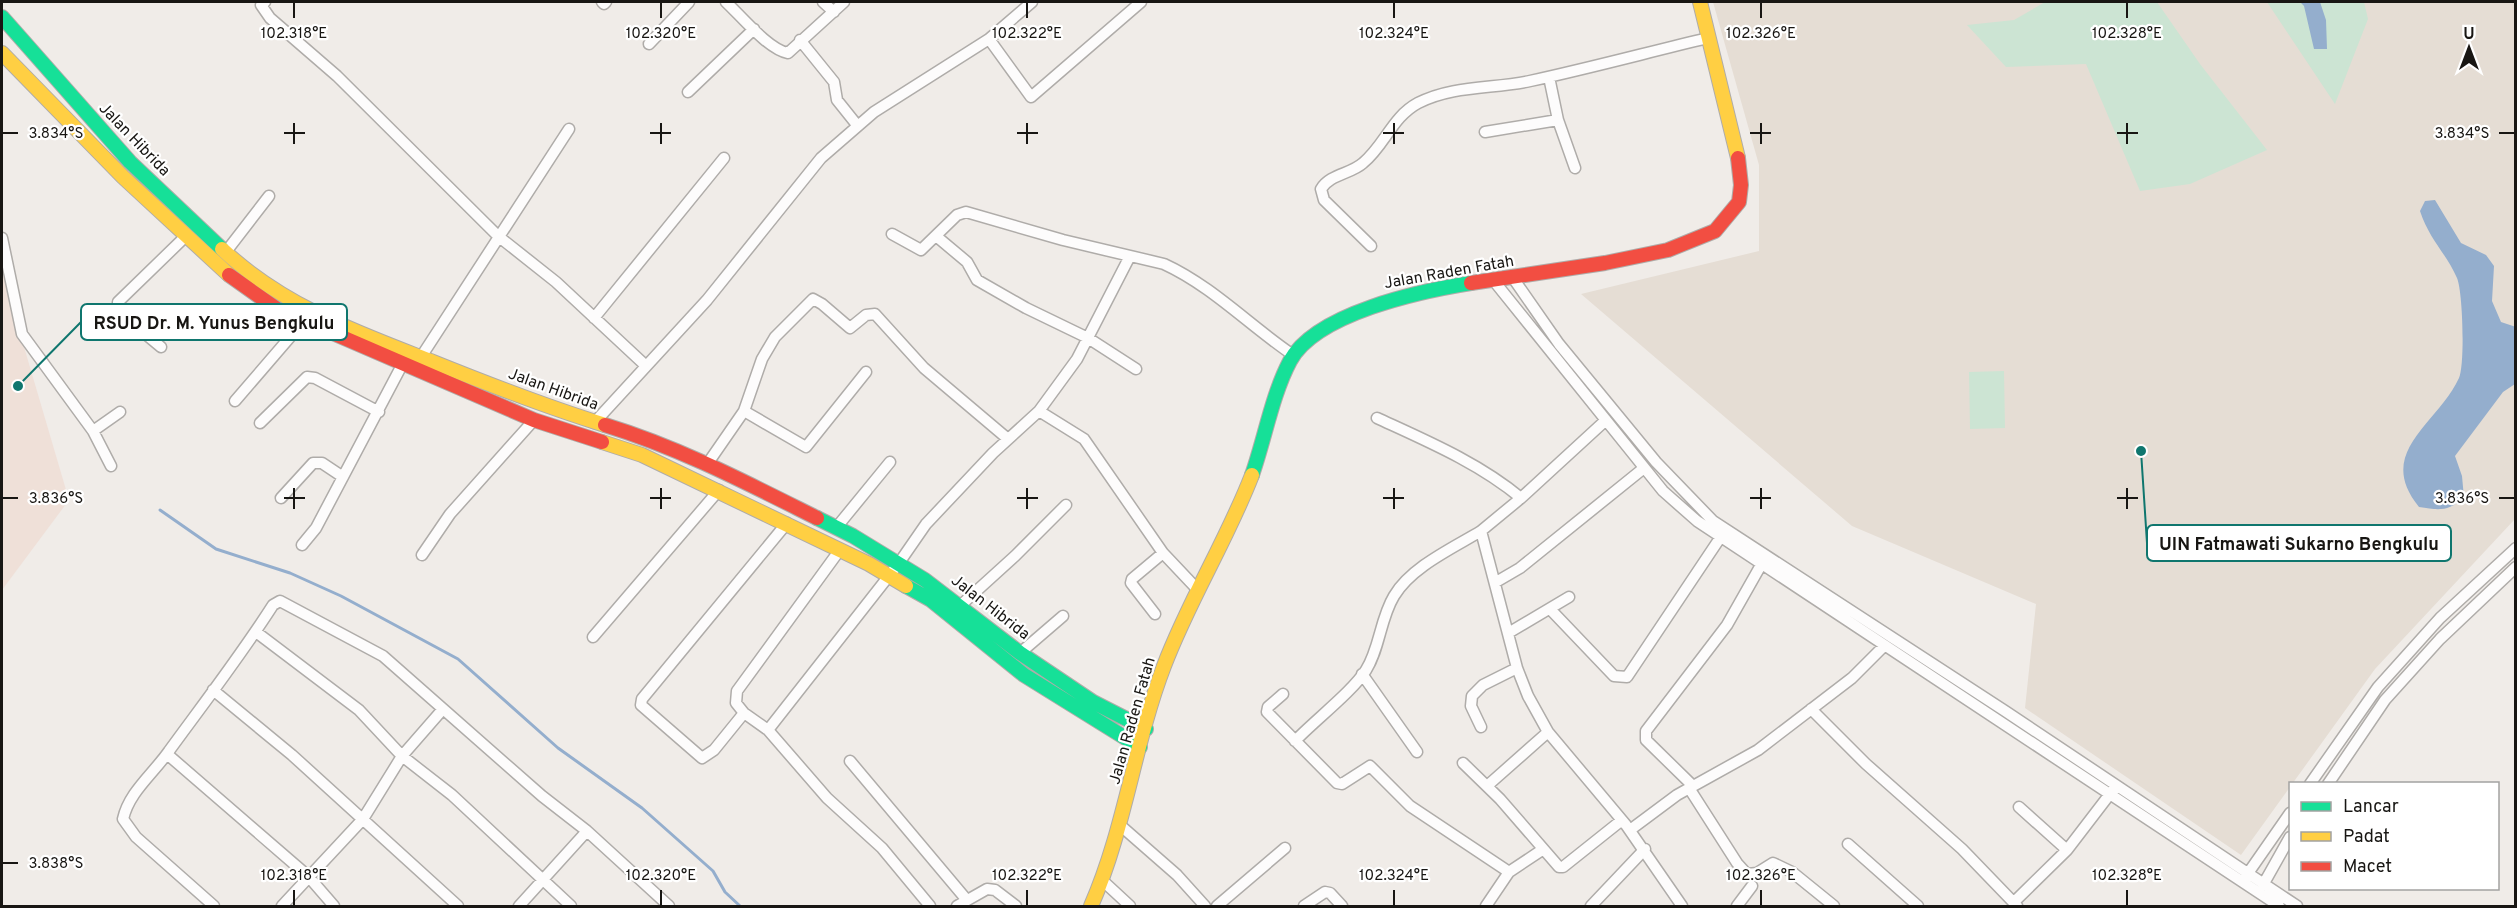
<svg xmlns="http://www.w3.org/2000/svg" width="2517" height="908" viewBox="0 0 2517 908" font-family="Overpass,sans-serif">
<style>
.built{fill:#e5ddd4}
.medical{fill:#efe0d8}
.green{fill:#cce4d3}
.water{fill:#94aecd}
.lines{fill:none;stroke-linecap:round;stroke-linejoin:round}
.stream{stroke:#94aecd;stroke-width:3}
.street-casing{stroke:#afaca9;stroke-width:13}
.fast-casing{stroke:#afaca9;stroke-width:16}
.slow-casing{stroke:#afaca9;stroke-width:16}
.jam-casing{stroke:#afaca9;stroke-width:16}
.street{stroke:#fdfcfc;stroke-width:10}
.fast{stroke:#16e098;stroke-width:14}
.slow{stroke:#ffcf43;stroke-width:14}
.jam{stroke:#f24e42;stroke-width:14}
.ticks{fill:none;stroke:#181613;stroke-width:2}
.labels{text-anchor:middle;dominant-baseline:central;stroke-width:4.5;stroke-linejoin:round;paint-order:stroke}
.street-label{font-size:16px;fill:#181613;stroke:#fff}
.ticks-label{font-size:15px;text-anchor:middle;fill:#181613;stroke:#fff;stroke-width:4.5;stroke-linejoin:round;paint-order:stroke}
.leader{fill:none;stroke:#0f766e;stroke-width:2}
.callout-dot{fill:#0f766e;stroke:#fff;stroke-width:2}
.callout{fill:#fff;stroke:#0f766e;stroke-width:2}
.callout-label{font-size:18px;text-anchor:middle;font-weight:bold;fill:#181613}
</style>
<rect width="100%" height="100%" fill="#f0ece8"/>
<path class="built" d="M1713 2H2515V519L2375 669 2241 855 2025 708 2036 604 1852 526 1581 294 1759 251V165Z"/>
<path class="medical" d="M2 272 69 500 2 590Z"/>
<path class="green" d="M2045 2H2157L2200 64 2267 150 2190 184 2140 191 2086 64 2006 67 1967 25 2014 20Z
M2267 2H2364L2368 19 2335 104Z
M2004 371 2005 428 1970 429 1969 372Z"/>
<path class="water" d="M2300 2H2320L2326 20 2327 49H2314L2304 6Z
M2435 200 2461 243 2486 255 2494 266 2492 301 2501 322 2516 327 2515 384 2503 392 2455 456 2462 476 2464 498C2447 512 2439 510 2419 507 2374 452 2438 424 2459 378 2465 365 2463 292 2457 278 2446 253 2429 239 2420 211L2425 201Z"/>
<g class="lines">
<path class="stream" d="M160 510 216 549 290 573 341 596 458 659 558 748 642 808 713 871 725 892 740 906"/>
<defs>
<path id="street" d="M265 2 261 5 270 18 337 76 498 236 556 282 645 365
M602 2 604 4 606 2
M726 2C741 16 769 50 788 53L844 2
M823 2 834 12
M989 39 1031 97 1141 2
M800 40 834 82 837 100 857 125
M649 44 689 2
M688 92 754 29
M1558 120 1575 168
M1485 132 1558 120 1549 77
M892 234 921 250 957 215 966 212 1063 240 1164 264C1212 286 1250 326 1293 355
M936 236 967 262 977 280 1026 308 1088 338 1136 369
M2 238 22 334 93 431 111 466
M1371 246 1324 200 1321 189C1330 174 1351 174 1363 163 1385 145 1392 117 1418 103 1453 85 1493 89 1530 81 1590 68 1649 52 1708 38
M225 253 269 196
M1513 278 1559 344 1656 462 1713 521 2005 711 2297 906
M1494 281 1663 491 1697 521 2279 906
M594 318 724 158
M161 347 119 312 118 302 187 235
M421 357 569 129
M235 401 303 322
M744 411 806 447 866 372
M1039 411 1084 439 1163 553 1197 589
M1377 418C1427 441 1479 463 1521 498L1606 420
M260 423 307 377 315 378 379 412
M594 423 707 300 821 158 874 112 989 39 1032 2
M93 431 120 412
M708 463 744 411 762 359 775 337 813 299 822 304 850 328 866 315 875 314 924 368 1008 439
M281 498 313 463H322L343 477
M1521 498 1481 531 1517 668 1528 696 1548 732 1626 825 1682 906
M787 523 642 699 641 705 702 758 714 750 744 713 768 730 827 798 882 848 930 906
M836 528 890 462
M302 545 316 528 402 365
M422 555 450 514 534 420
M1496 582 1520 568 1644 468
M961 605 1015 556 1066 505
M1550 609 1614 676 1627 677 1720 538
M1155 614 1131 583 1132 579 1163 553
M256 632 359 710 402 756 452 795 571 906
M1510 632 1569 597
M593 637 719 490
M1020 653 1063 616
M1362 674 1417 752
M213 690 292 755 458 906
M1283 694 1268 707 1267 712 1337 783 1342 784 1370 766 1410 806 1509 872
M1811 709 1866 764 1962 849 2017 906
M744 713 736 703 737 691 839 551
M1481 727 1471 706 1472 696 1483 685 1517 668
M768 730 899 563 926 524 993 453 1039 411 1077 359 1130 256
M1295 741C1314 721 1353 691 1366 670 1380 648 1380 619 1394 596 1411 567 1453 548 1481 531
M167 754 308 876 334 906
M850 761 966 899
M1463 763 1500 799 1559 867H1563L1622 820
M2310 784 2378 687 2440 618 2516 548
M2328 784 2385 700 2440 639 2516 567
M1487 786 1548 732
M1693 786 1646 740V731L1727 625 1761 565
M1689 788 1737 863 1747 874 1757 873 1773 863 1792 872 1834 906
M2019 807 2067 850
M1121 826 1177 875 1205 906
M1630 830 1677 795 1758 750 1852 678 1884 646
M1848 844 1918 906
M2244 879 2290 813
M1103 881 1130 906
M2263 885 2290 837
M2014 902 2067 850 2113 790
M214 906 136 837 123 819C129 792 153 774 169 751 204 703 241 655 273 605L280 601 383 656 542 796 587 831 669 906
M282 906 363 819 402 756 443 709
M519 906 587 831
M957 906 987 889 995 890 1016 906
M1217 906 1285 848
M1304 906 1325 892 1330 893 1342 906
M1486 906 1509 872 1542 850
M1591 906 1645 849
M1737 906 1752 886"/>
<path id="fast" d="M2 17 130 162 222 249
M1252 475C1265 438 1272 395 1290 361 1316 313 1421 291 1471 283
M817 518 853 536 925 580 1020 653 1093 702 1146 729
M906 586 931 600 1024 675 1140 747"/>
<path id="slow" d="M1700 2 1738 158
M2 53 123 177 229 275
M222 249C282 306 358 333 433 362 490 385 547 407 605 425
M602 442 642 455 869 564 906 586
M1091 906C1125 829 1134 744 1164 666 1189 600 1227 540 1252 475"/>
<path id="jam" d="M229 275 277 309 534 420 602 442
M1471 283 1605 263 1668 250 1715 231 1739 202 1741 185 1738 158
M605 425C680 448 747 483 817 518"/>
</defs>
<use href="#street" class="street-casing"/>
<use href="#fast" class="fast-casing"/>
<use href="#slow" class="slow-casing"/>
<use href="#jam" class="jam-casing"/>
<use href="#street" class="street"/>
<use href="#fast" class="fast"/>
<use href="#slow" class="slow"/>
<use href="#jam" class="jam"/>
</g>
<path class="ticks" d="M294 3V18M661 3V18M1027 3V18M1394 3V18M1761 3V18M2127 3V18M294 123V144M661 123V144M1027 123V144M1394 123V144M1761 123V144M2127 123V144M3 133H18M284 133H305M650 133H671M1017 133H1038M1383 133H1404M1750 133H1771M2117 133H2138M2499 133H2514M294 488V509M661 488V509M1027 488V509M1394 488V509M1761 488V509M2127 488V509M3 498H18M284 498H305M650 498H671M1017 498H1038M1383 498H1404M1750 498H1771M2117 498H2138M2499 498H2514M3 863H18M294 890V905M661 890V905M1027 890V905M1394 890V905M1761 890V905M2127 890V905"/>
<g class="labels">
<g class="street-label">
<text transform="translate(134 140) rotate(46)">Jalan Hibrida</text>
<text transform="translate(1449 273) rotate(-10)">Jalan Raden Fatah</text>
<text transform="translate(553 390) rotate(20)">Jalan Hibrida</text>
<text transform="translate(990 608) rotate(38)">Jalan Hibrida</text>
<text transform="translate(1133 721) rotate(-74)">Jalan Raden Fatah</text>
</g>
</g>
<g class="ticks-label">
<text x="294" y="38">102.318°E</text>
<text x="661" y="38">102.320°E</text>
<text x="1027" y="38">102.322°E</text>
<text x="1394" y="38">102.324°E</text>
<text x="1761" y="38">102.326°E</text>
<text x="2127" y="38">102.328°E</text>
<text x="56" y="138">3.834°S</text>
<text x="2462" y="138">3.834°S</text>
<text x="56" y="503">3.836°S</text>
<text x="2462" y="503">3.836°S</text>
<text x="56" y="868">3.838°S</text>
<text x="294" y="880">102.318°E</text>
<text x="661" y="880">102.320°E</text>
<text x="1027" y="880">102.322°E</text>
<text x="1394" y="880">102.324°E</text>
<text x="1761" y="880">102.326°E</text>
<text x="2127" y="880">102.328°E</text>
</g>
<path class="leader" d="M18 386L81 322M2141 451L2147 543"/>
<g class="callout-dot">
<circle cx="18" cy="386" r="6"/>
<circle cx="2141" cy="451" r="6"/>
</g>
<g class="callout">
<rect x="81" y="304" width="266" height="36" rx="6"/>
<rect x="2147" y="525" width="304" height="36" rx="6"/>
</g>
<g class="callout-label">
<text x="214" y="329">RSUD Dr. M. Yunus Bengkulu</text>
<text x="2299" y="550">UIN Fatmawati Sukarno Bengkulu</text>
</g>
<rect width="2517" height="908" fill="none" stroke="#181613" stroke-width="6"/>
<rect x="2289" y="782" width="210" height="108" fill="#ffffff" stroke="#a3a2a1" stroke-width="1.5"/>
<rect x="2301" y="802" width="30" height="9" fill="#16e098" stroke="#a3a2a1" stroke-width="1.5"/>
<text x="2343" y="812" font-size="18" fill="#181613">Lancar</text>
<rect x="2301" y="832" width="30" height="9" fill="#ffcf43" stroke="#a3a2a1" stroke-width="1.5"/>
<text x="2343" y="842" font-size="18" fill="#181613">Padat</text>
<rect x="2301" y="862" width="30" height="9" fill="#f24e42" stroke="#a3a2a1" stroke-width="1.5"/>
<text x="2343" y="872" font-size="18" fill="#181613">Macet</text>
<g transform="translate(2469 48)" stroke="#ffffff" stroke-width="4.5" paint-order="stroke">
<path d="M0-4.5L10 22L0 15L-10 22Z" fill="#181613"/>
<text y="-9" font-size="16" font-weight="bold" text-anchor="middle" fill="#181613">U</text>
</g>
</svg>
